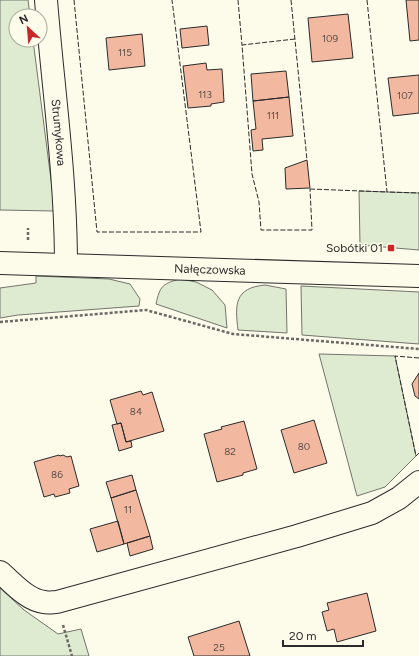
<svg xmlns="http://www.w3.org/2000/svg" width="419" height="656" viewBox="0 0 419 656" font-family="Figtree,sans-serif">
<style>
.green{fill:#deebd1;stroke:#74746e}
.building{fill:#f2b8a0;stroke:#2b2b2b}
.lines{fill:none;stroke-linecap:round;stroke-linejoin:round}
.minor-casing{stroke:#2b2b2b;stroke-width:24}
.major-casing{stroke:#2b2b2b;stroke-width:24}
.path{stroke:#6a6964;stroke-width:2.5;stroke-dasharray:3 2;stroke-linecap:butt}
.minor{stroke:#fdfbea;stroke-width:22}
.major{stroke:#fdfbea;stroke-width:22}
.fence{stroke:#2b2b2b;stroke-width:1;stroke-dasharray:5 2;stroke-linecap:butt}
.poi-dot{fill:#c62828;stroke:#fdfbea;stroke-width:1.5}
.labels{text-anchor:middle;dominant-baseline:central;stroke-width:3;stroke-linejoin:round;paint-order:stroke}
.number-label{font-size:10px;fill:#5d4e48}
.street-label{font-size:12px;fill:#2b2b2b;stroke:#fdfbea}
.poi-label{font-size:12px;fill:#2b2b2b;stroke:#fdfbea;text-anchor:end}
</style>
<rect width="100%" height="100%" fill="#fdfbea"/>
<path class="green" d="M0 0H28L30 16H16V40H33L55 211 0 210Z
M359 191 419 193V250L360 245Z
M36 276 109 279 130 284 140 299 139 306 18 315 0 318V288L36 283Z
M180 279 196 282 212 290 225 305 227 328 156 304C160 286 162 284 180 279Z
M265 285 286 289 287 333 238 330C235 305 234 288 265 285Z
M301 286 419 292V344L302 335Z
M319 354 395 356 416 456 385 487 357 496Z
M0 588 24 610 58 634 81 629 89 656H0Z"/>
<path class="building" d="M406 0H419V40L410 41Z
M348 14 353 58 312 62 308 18Z
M207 26 209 45 182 48 180 29Z
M142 34 145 66 109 70 106 38Z
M206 63 207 70 222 69 224 102 211 104V106L188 108 183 66Z
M286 71 289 97 253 101 251 74Z
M419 75V113L393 116 388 78Z
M289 97 293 136 262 139 263 150 253 151 251 130 256 129 253 101Z
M307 160 310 188 286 189 285 168Z
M419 373V399L415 396 412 384Z
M141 391 143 395 152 392 164 431 126 442 121 423 117 424 110 400Z
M314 420 327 463 294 473 281 430Z
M244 421 257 469 243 473V475L217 482 204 434 222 429 221 427Z
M121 423 126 442 131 441 132 447 119 451 112 425Z
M59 455 60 456 63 455 67 457 71 456 79 486 69 489 70 493 55 497 54 494 44 497 34 462Z
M132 475 136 490 111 498 106 482Z
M136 490 150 536 124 544 111 498Z
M118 521 124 544 97 552 90 529Z
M150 536 153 549 130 556 127 543Z
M367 593 376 631 337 642 334 629 327 631 322 612 329 610 327 603Z
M239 621 250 656H194L188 637Z"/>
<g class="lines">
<defs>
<g id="minor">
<path id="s1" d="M46 0C53 88 66 176 66 265"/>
<path d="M0 572C13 583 27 600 44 602 48 603 53 602 57 602L297 536 372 513 399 498 419 482"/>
</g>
<g id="major">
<path id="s2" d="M0 263 419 276"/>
</g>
</defs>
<use href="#minor" class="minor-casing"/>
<use href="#major" class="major-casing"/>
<path class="path" d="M28 240V228
M0 322 146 310 233 334 419 349
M63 625 72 656"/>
<use href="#minor" class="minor"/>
<use href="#major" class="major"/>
<path class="fence" d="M74 0 97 232H201L172 0
M238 0 242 45
M291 0 307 160
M367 0 387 192 419 193
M295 39 242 45 252 174 259 202 261 230H312L310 189
M310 189 387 192
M419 358 395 356 416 456 419 453"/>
</g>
<rect class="poi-dot" x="387" y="244" width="8" height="8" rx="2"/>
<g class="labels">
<g class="number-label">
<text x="330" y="38">109</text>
<text x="125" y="52">115</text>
<text x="205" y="94">113</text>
<text x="405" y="95">107</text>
<text x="273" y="115">111</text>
<text x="136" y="411">84</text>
<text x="304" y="446">80</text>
<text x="230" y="451">82</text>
<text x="57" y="474">86</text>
<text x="128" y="509">11</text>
<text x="219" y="647">25</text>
</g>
<g class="street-label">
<text stroke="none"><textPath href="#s1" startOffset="133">Strumykowa</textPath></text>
<text stroke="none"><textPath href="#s2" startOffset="210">Nałęczowska</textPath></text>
</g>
<g class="poi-label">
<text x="383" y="248">Sobótki 01</text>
</g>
</g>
<g transform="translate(28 28) rotate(334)"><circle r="19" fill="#fdfbea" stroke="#a9a89e"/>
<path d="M0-3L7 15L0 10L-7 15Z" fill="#c62828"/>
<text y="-6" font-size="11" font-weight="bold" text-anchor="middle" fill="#2b2b2b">N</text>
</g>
<path d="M283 640v6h80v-6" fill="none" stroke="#2b2b2b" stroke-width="2"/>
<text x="289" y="640" font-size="12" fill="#2b2b2b" stroke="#fdfbea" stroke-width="3" paint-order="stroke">20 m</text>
</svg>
